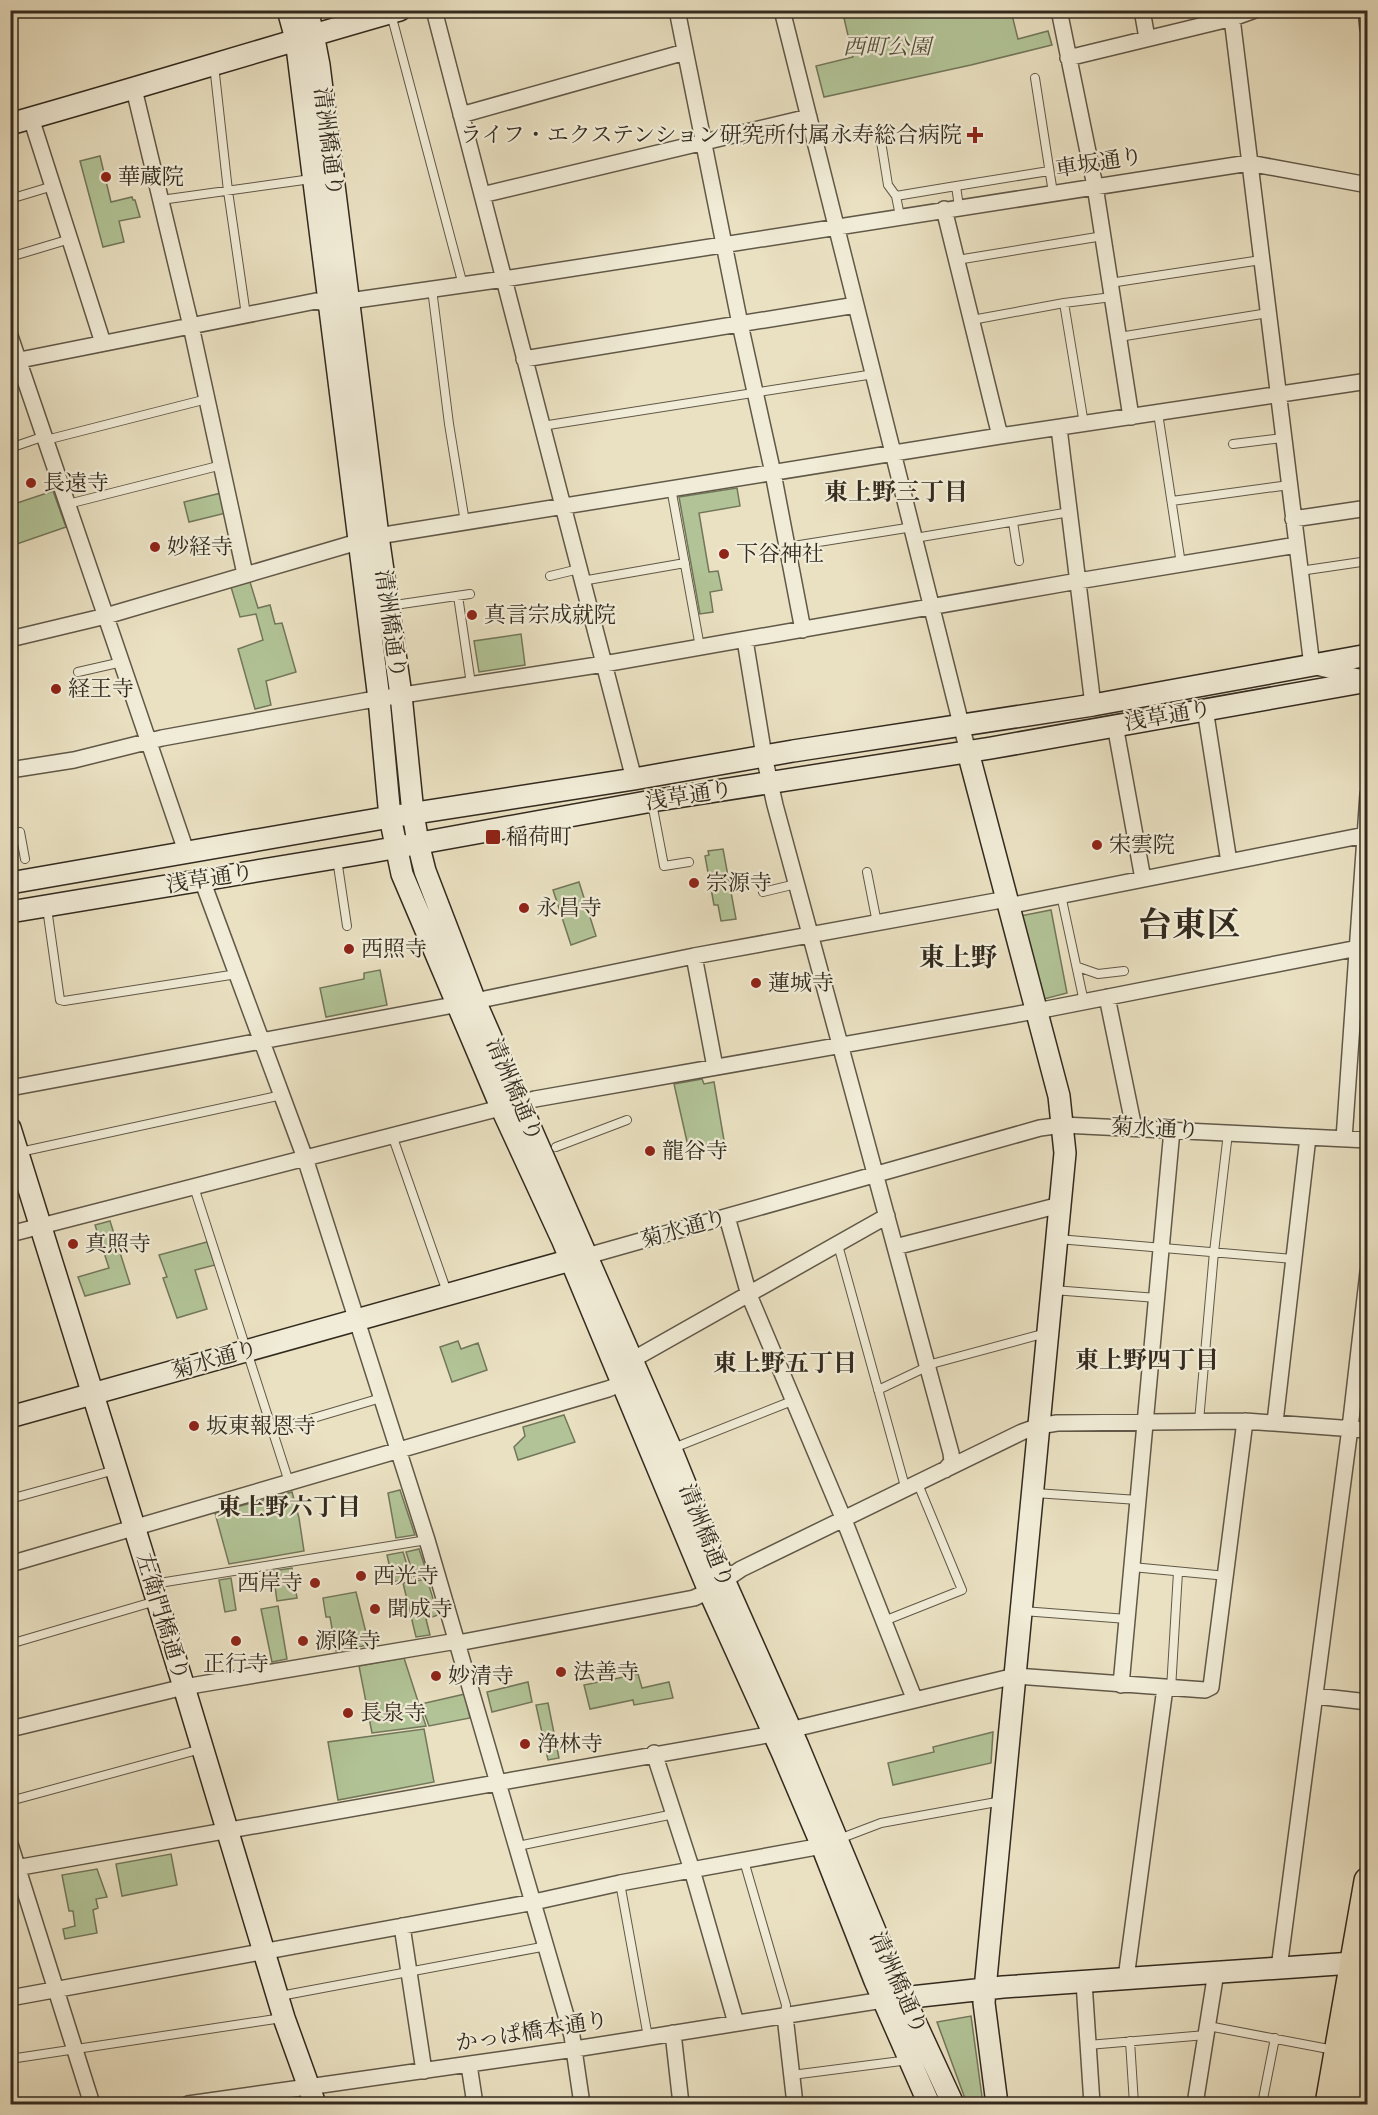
<svg xmlns="http://www.w3.org/2000/svg" width="1378" height="2115" viewBox="0 0 1378 2115" font-family="'Libre Bodoni','Noto Serif JP',serif">
<style>
.green{fill:#b2c497;stroke:#72775b;stroke-width:1.5}
.lines{fill:none;stroke-linecap:round;stroke-linejoin:round}
.lane-casing{stroke:#615848;stroke-width:10}
.street-casing{stroke:#615848;stroke-width:18}
.secondary-casing{stroke:#332a1f;stroke-width:24}
.highway-casing{stroke:#332a1f;stroke-width:30}
.lane{stroke:#f1ecd7;stroke-width:8}
.street{stroke:#f1ecd7;stroke-width:15}
.secondary{stroke:#f1ecd7;stroke-width:21}
.highway{stroke:#eae1c2;stroke-width:27}
.poi-dot{fill:#8f2418;stroke:#f1ecd7;stroke-width:2}
.labels{text-anchor:middle;dominant-baseline:central;stroke-width:4.5;stroke-linejoin:round;paint-order:stroke}
.park-label{font-size:22px;font-style:italic;fill:#53503d;stroke:#f1ecd7}
.poi-label{font-size:22px;fill:#332a1f;stroke:#f1ecd7;text-anchor:start}
.street-label{font-size:22px;fill:#332a1f;stroke:#f1ecd7}
.neighbourhood-label{font-size:24px;font-weight:bold;fill:#332a1f;stroke:#f1ecd7}
.quarter-label{font-size:26px;font-weight:bold;fill:#332a1f;stroke:#f1ecd7}
.town-label{font-size:34px;font-weight:bold;fill:#332a1f;stroke:#f1ecd7}
</style>
<rect width="100%" height="100%" fill="#eae1c2"/>
<filter id="stains"><feTurbulence type="fractalNoise" baseFrequency=".00333" numOctaves="4"/><feColorMatrix values="0 0 0 0 .2 0 0 0 0 .09 0 0 0 0 .02 0 0 0 .5 -.17"/></filter>
<radialGradient id="worn" r=".72"><stop offset=".6" stop-color="#630" stop-opacity="0"/><stop offset="1" stop-color="#630" stop-opacity=".3"/></radialGradient>
<path class="green" d="M859 11H1011L1018 39 1048 31 1052 45 971 65 824 97 816 66 853 57 844 18 860 14Z
M100 156 111 202 132 197 133 200H135L140 217 119 221 124 242 103 247 80 161Z
M737 488 740 506 699 513 709 572 718 571 722 590 710 592 713 612 700 614 679 497Z
M53 491 66 527 11 546V505Z
M221 493 226 513 189 522 184 502Z
M250 582 258 608 270 605 275 624 282 623 296 672 266 681 271 705 255 709 238 649 263 640 256 614 240 617 231 587Z
M521 634 525 665 479 672 474 641Z
M723 849 736 919 721 921 718 905H714L705 856 709 855 708 851Z
M579 882 596 936 571 945 553 890Z
M1051 910 1067 993 1044 999 1040 994 1020 916Z
M380 970 387 1005 326 1017 320 988 364 979V973Z
M702 1079 704 1084 714 1082 725 1146 690 1155 674 1084Z
M110 1221 130 1284 85 1296 78 1277 109 1268 95 1225Z
M207 1242 215 1265 195 1270 207 1309 177 1318 163 1278 167 1277 159 1255Z
M458 1341 461 1349 478 1343 487 1370 452 1382 440 1347Z
M564 1415 575 1442 518 1460 514 1447 525 1436 523 1427Z
M400 1490 415 1535 396 1538 388 1493Z
M292 1492 299 1518 304 1551 229 1564 215 1513Z
M419 1549 428 1576 415 1579 406 1552Z
M403 1552 411 1578 393 1582 387 1555Z
M292 1568 297 1598 277 1601 273 1571Z
M231 1578 236 1610 225 1612 219 1580Z
M427 1579 438 1615 426 1619 430 1635 416 1637 403 1583Z
M356 1592 369 1645 336 1651 330 1617H326L323 1598Z
M278 1606 287 1659 272 1662 261 1609Z
M404 1658 426 1726 372 1733 359 1666Z
M638 1674 642 1688 669 1682 673 1698 634 1705 633 1700 590 1709 584 1685Z
M528 1682 532 1702 492 1712 487 1692Z
M465 1694 470 1718 429 1726 421 1704Z
M548 1703 559 1758 548 1760 536 1705Z
M424 1729 434 1782 338 1800 328 1742Z
M993 1732 991 1763 893 1785 888 1763 934 1752 933 1747Z
M171 1854 177 1885 122 1896 116 1864Z
M97 1869 107 1897 96 1899 98 1908 93 1910 97 1933 65 1939 63 1929 75 1926 73 1911H69L62 1875Z
M971 2016 983 2104H967L937 2022Z"/>
<g class="lines">
<defs>
<path id="lane" d="M391 14 463 285
M214 65 228 191 246 315
M1035 78 1053 193
M879 129 888 185 896 196 900 216
M896 196 956 186
M10 199 53 186
M161 200 311 179
M959 207 956 186 1049 171
M10 257 70 239
M957 260 1103 236
M1110 283 1261 260
M432 289 449 424 465 522
M1064 303 1084 424
M972 320 1064 303 1112 297
M1119 337 1268 313
M1158 413 1181 564
M542 426 874 374
M46 440 207 399
M1233 444 1283 438
M10 448 45 436
M671 488 700 647
M1172 501 1289 485
M68 504 222 465
M1013 522 1019 561
M915 538 1070 512
M787 547 913 527
M1300 571 1368 561
M550 576 579 569
M582 581 685 563
M458 596 471 684
M388 606 470 594
M78 672 122 662
M652 803 664 866 689 862
M20 832 25 859
M337 859 347 926
M867 872 877 923
M763 892 796 884
M1061 895 1084 1002
M47 908 60 1000 64 1001 237 974
M1078 967 1098 974 1124 971
M392 1135 447 1292
M556 1147 627 1120
M20 1152 282 1095
M194 1187 289 1482
M1058 1239 1293 1259
M838 1245 906 1490
M1053 1290 1157 1298
M878 1390 935 1363 1046 1333
M1199 1421 1214 1252 1228 1133
M273 1430 381 1398
M671 1449 792 1401
M1035 1493 1138 1500
M10 1499 115 1470
M1132 1567 1227 1576
M153 1584 427 1540
M1023 1611 1127 1619
M884 1621 962 1590 918 1484
M10 1644 156 1601
M1171 1689 1178 1572
M10 1801 201 1749
M839 1839 881 1823 1002 1801
M518 1846 674 1814
M744 1861 786 2005 785 2016
M620 1883 648 2037
M280 1996 547 1946
M1208 2026 1334 2050
M1130 2041 1134 2104
M1088 2045 1206 2035
M10 2059 282 2018
M792 2075 909 2060
M1262 2104 1275 2038"/>
<path id="street" d="M434 10 634 779
M677 10 740 324 773 473 803 630
M782 10 968 752
M1059 10 1095 186 1131 417
M1142 10 1147 38
M1231 10 1312 666 1367 679
M1366 10 1368 29
M1068 58 1233 18 1255 10
M134 89 191 326 245 574
M461 115 685 52
M31 118 103 343
M482 195 809 117
M944 209 1000 436
M10 336 186 851
M524 359 856 305
M10 362 316 301 328 304 504 279 1249 163 1368 185
M1059 428 1093 705
M1293 519 1368 508
M10 639 106 616 378 536 1000 436 1368 381
M745 640 764 756 775 805 951 1453 952 1462 945 1470
M1205 709 1229 862
M1115 725 1143 879
M10 770 74 760 162 738 364 701 604 664 1078 581 1297 545
M202 880 305 1158 427 1540 572 2036 582 2104
M1008 906 1365 835
M694 956 715 1067
M1107 997 1134 1128
M10 1088 475 1001 694 956 1007 899
M1344 1139 1368 794
M727 1217 749 1295 844 1520 914 1698
M10 1234 535 1099 1047 1009 1358 948 1368 950
M895 1247 1060 1205
M587 1256 1040 1128 1063 1125 1368 1140
M632 1360 887 1216
M1275 1422 1308 1137
M10 1564 608 1389 623 1383
M458 1643 694 1598 709 1591 741 1569 1022 1432 1039 1426 1057 1423 1245 1421 1368 1430
M1121 1685 1172 1130
M1315 1696 1368 1702
M10 1729 184 1687 457 1641
M654 1753 692 1870 736 2023
M10 1844 92 2104
M10 1869 773 1734 1015 1676 1205 1690 1211 1687 1245 1421
M402 1926 424 2071
M1279 1968 1350 1428 1368 1272
M1126 1978 1165 1688
M1084 1982 1092 2104
M10 1998 534 1902 620 1883 822 1846
M785 2016 795 2104
M673 2033 681 2104
M469 2065 475 2104
M188 2104 575 2049 883 2000
M1195 2104 1216 1972"/>
<path id="secondary" d="M288 10 296 39 379 699 390 817 402 874 501 1107 562 1239 709 1591 782 1752 822 1846 875 1981 929 2104
M307 10 313 34 319 65 378 536 401 695 413 813 418 843 425 871 475 1001 671 1449 724 1580 798 1746 893 1974 953 2104
M10 124C141 87 270 47 400 10
M968 752 1059 1096 1065 1153 985 1989 984 2003 997 2104
M10 883 390 817 634 779 793 751 1093 705 1368 655
M10 912 371 852 652 801 991 748 1368 681
M10 1128 184 1687 284 2018 315 2104
M10 1417 585 1256
M893 1999 1003 1987 1367 1962"/>
<path id="highway" d="M1329 2104 1368 1881
M1348 2104 1368 1993"/>
</defs>
<use href="#lane" class="lane-casing"/>
<use href="#street" class="street-casing"/>
<use href="#secondary" class="secondary-casing"/>
<use href="#highway" class="highway-casing"/>
<use href="#lane" class="lane"/>
<use href="#street" class="street"/>
<use href="#secondary" class="secondary"/>
<use href="#highway" class="highway"/>
</g>
<g class="poi-dot">
<path d="M972 126h6v6h6v6h-6v6h-6v-6h-6v-6h6z"/>
<circle cx="106" cy="177" r="6"/>
<circle cx="31" cy="483" r="6"/>
<circle cx="155" cy="547" r="6"/>
<circle cx="724" cy="554" r="6"/>
<circle cx="472" cy="615" r="6"/>
<circle cx="56" cy="689" r="6"/>
<rect x="485" y="829" width="16" height="16" rx="3"/>
<circle cx="1097" cy="845" r="6"/>
<circle cx="694" cy="883" r="6"/>
<circle cx="524" cy="908" r="6"/>
<circle cx="349" cy="949" r="6"/>
<circle cx="756" cy="983" r="6"/>
<circle cx="650" cy="1151" r="6"/>
<circle cx="73" cy="1244" r="6"/>
<circle cx="194" cy="1426" r="6"/>
<circle cx="361" cy="1576" r="6"/>
<circle cx="315" cy="1583" r="6"/>
<circle cx="375" cy="1609" r="6"/>
<circle cx="236" cy="1641" r="6"/>
<circle cx="303" cy="1641" r="6"/>
<circle cx="561" cy="1672" r="6"/>
<circle cx="436" cy="1676" r="6"/>
<circle cx="348" cy="1713" r="6"/>
<circle cx="525" cy="1744" r="6"/>
</g>
<g class="labels">
<g class="park-label">
<text x="887" y="47">西町公園</text>
</g>
<g class="poi-label">
<text x="962" y="135" text-anchor="end">ライフ・エクステンション研究所付属永寿総合病院</text>
<text x="118" y="177">華蔵院</text>
<text x="43" y="483">長遠寺</text>
<text x="167" y="547">妙経寺</text>
<text x="736" y="554">下谷神社</text>
<text x="484" y="615">真言宗成就院</text>
<text x="68" y="689">経王寺</text>
<text x="506" y="837">稲荷町</text>
<text x="1109" y="845">宋雲院</text>
<text x="706" y="883">宗源寺</text>
<text x="536" y="908">永昌寺</text>
<text x="361" y="949">西照寺</text>
<text x="768" y="983">蓮城寺</text>
<text x="662" y="1151">龍谷寺</text>
<text x="85" y="1244">真照寺</text>
<text x="206" y="1426">坂東報恩寺</text>
<text x="373" y="1576">西光寺</text>
<text x="303" y="1583" text-anchor="end">西岸寺</text>
<text x="387" y="1609">聞成寺</text>
<text x="315" y="1641">源隆寺</text>
<text x="236" y="1664" text-anchor="middle">正行寺</text>
<text x="573" y="1672">法善寺</text>
<text x="448" y="1676">妙清寺</text>
<text x="360" y="1713">長泉寺</text>
<text x="537" y="1744">浄林寺</text>
</g>
<g class="street-label">
<text transform="translate(328 142) rotate(83)">清洲橋通り</text>
<text transform="translate(1099 163) rotate(-9)">車坂通り</text>
<text transform="translate(390 624) rotate(82)">清洲橋通り</text>
<text transform="translate(1168 716) rotate(-10)">浅草通り</text>
<text transform="translate(689 796) rotate(-9)">浅草通り</text>
<text transform="translate(210 879) rotate(-9)">浅草通り</text>
<text transform="translate(514 1090) rotate(67)">清洲橋通り</text>
<text transform="translate(1155 1129) rotate(3)">菊水通り</text>
<text transform="translate(684 1229) rotate(-16)">菊水通り</text>
<text transform="translate(215 1360) rotate(-16)">菊水通り</text>
<text transform="translate(706 1536) rotate(68)">清洲橋通り</text>
<text transform="translate(162 1617) rotate(73)">左衛門橋通り</text>
<text transform="translate(898 1983) rotate(66)">清洲橋通り</text>
<text transform="translate(532 2032) rotate(-9)">かっぱ橋本通り</text>
</g>
<g class="neighbourhood-label">
<text x="896" y="493">東上野三丁目</text>
<text x="1147" y="1361">東上野四丁目</text>
<text x="785" y="1364">東上野五丁目</text>
<text x="289" y="1508">東上野六丁目</text>
</g>
<g class="quarter-label">
<text x="958" y="958">東上野</text>
</g>
<g class="town-label">
<text x="1189" y="926">台東区</text>
</g>
</g>
<rect width="1378" height="2115" fill="none" stroke="#eae1c2" stroke-width="36"/>
<rect x="12" y="12" width="1354" height="2091" fill="none" stroke="#332a1f" stroke-width="3"/>
<rect x="18" y="18" width="1342" height="2079" fill="none" stroke="#332a1f" stroke-width="1.5"/>
<rect width="100%" height="100%" filter="url(#stains)"/>
<rect width="100%" height="100%" fill="url(#worn)"/>
</svg>
